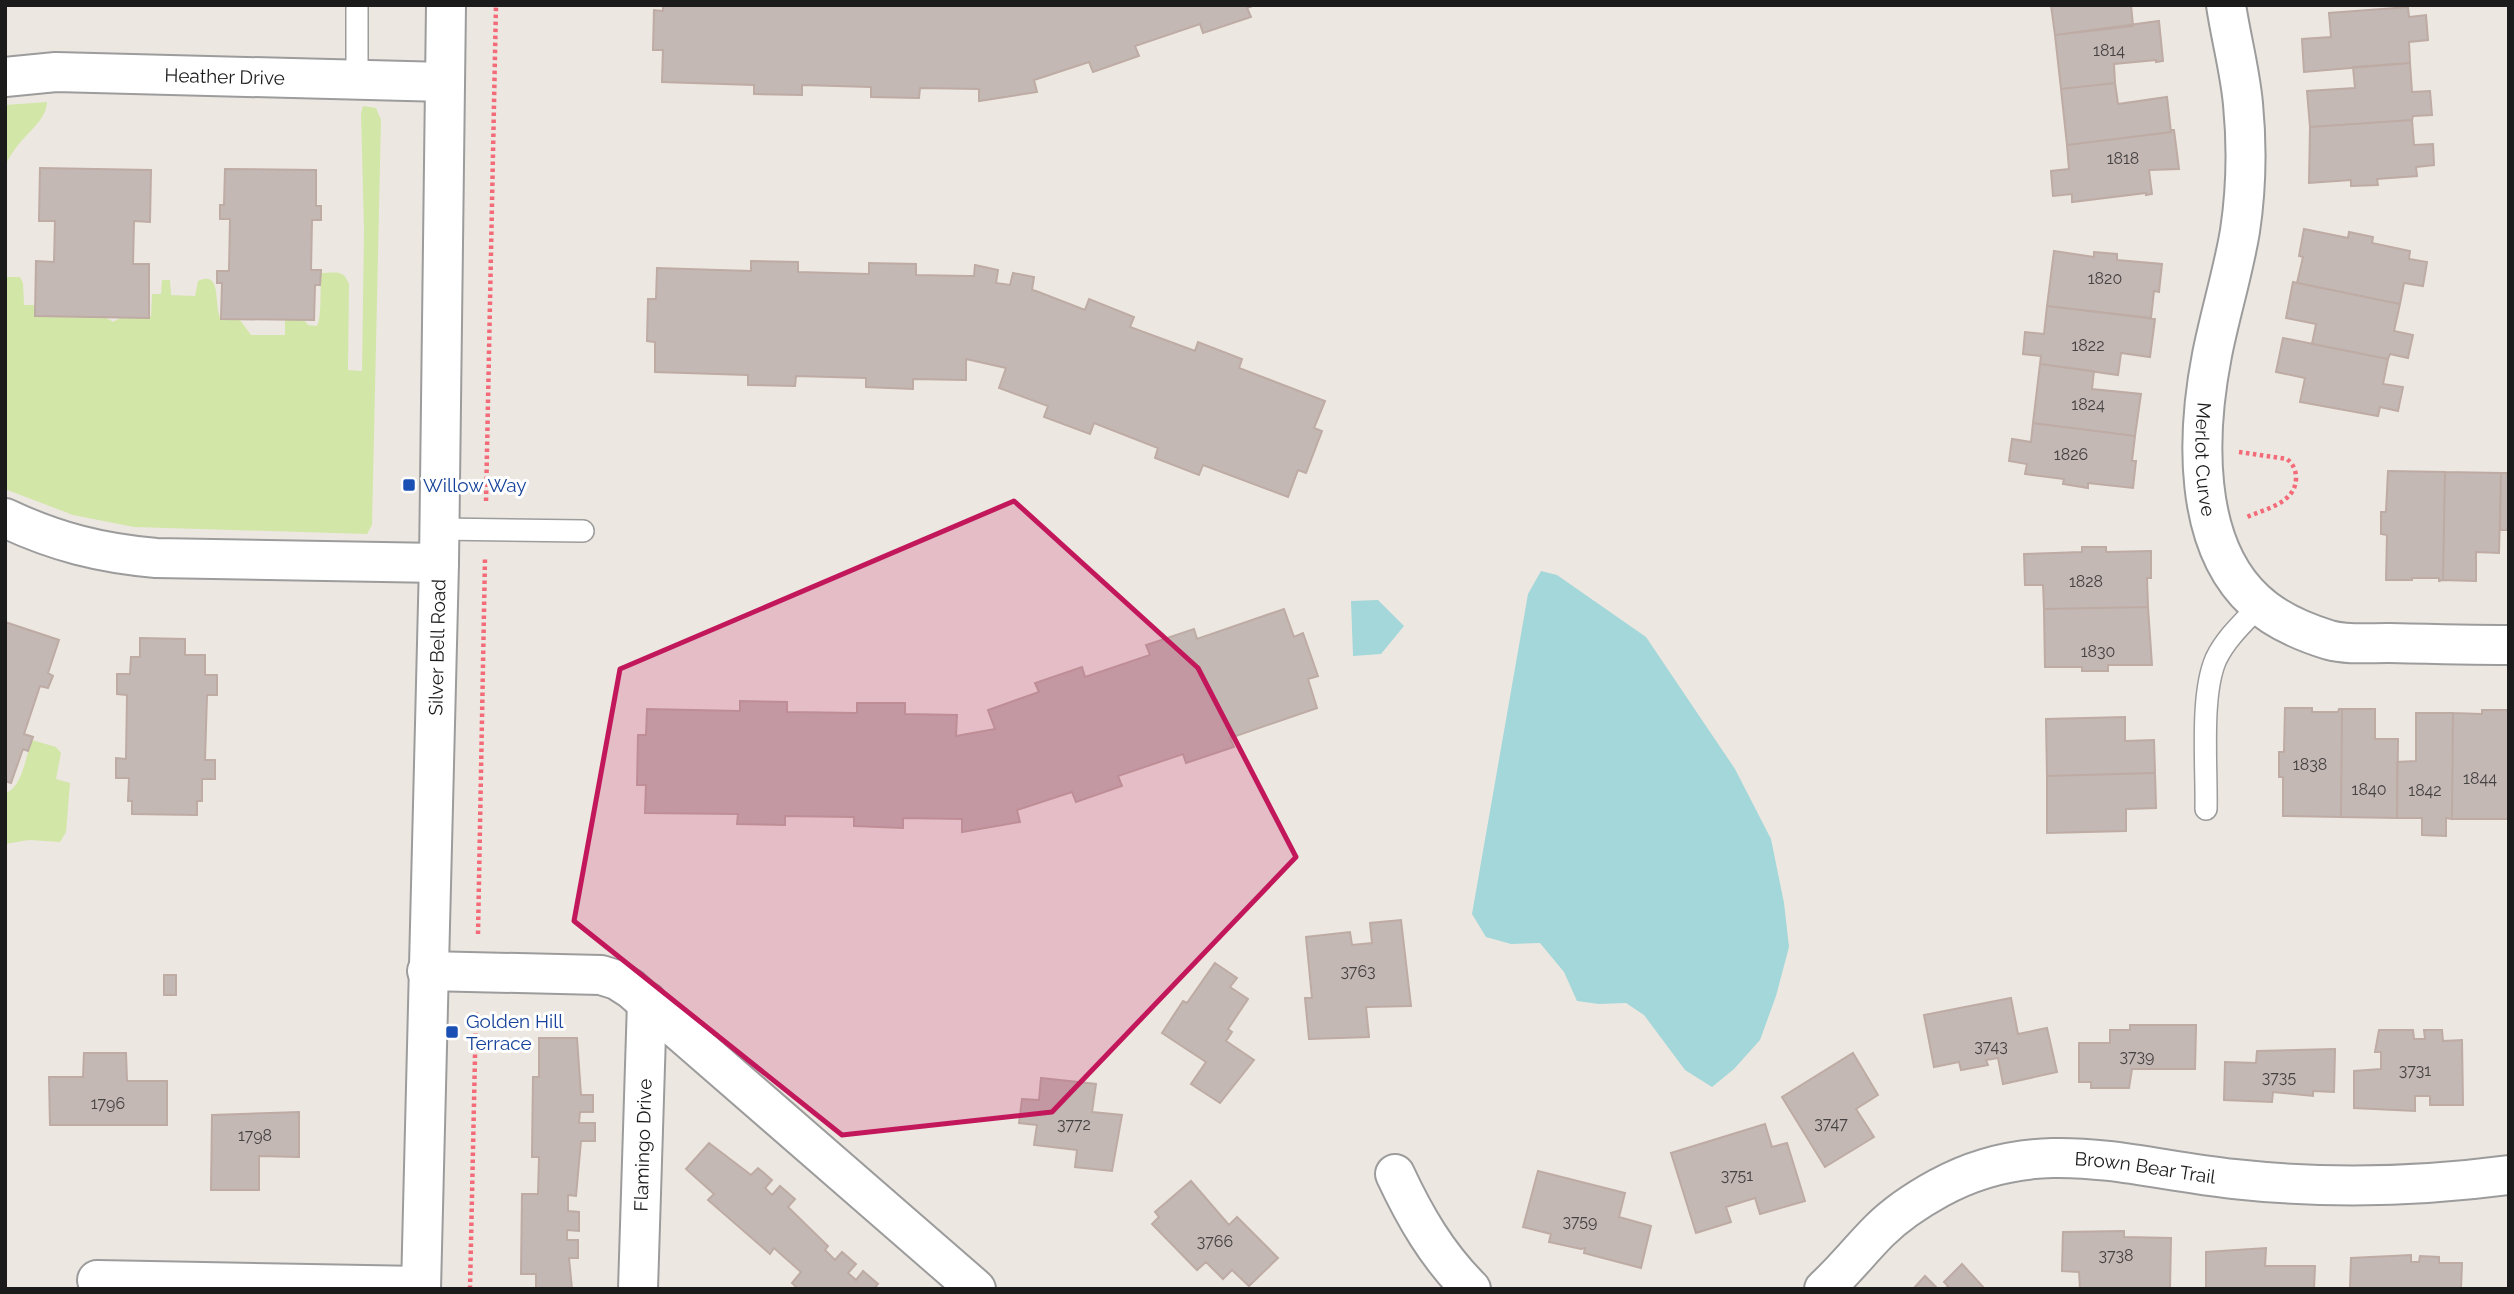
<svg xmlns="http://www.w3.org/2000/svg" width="2514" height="1294" viewBox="0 0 2514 1294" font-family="Raleway,sans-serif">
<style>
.grass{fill:#d2e6a8}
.water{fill:#a3d7d9}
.building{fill:#c4b8b5;stroke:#bdaba4;stroke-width:2}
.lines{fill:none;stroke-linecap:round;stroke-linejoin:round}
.service-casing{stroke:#9c9c9c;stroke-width:24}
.minor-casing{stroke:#9c9c9c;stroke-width:42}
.tertiary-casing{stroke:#9c9c9c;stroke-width:42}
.path{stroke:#f36b78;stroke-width:4.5;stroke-dasharray:3.5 3.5;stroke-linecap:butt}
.service{stroke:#fff;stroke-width:21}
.minor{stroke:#fff;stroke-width:38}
.tertiary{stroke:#fff;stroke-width:38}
.marked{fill:#c2185b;fill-opacity:0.2;stroke:#c2185b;stroke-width:5;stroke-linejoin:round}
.transit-dot{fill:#1a4fb4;stroke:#fff;stroke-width:2.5}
.labels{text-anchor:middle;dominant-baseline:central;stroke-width:6;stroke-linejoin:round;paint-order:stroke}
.number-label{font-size:16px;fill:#454242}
.street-label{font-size:19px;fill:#1b1b1b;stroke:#fff}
.transit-label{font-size:19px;fill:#164399;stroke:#fff;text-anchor:start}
</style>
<rect width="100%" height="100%" fill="#ede7e1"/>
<path class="grass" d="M47 102C46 120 29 131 18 145 13 151 9 158 5 165V105Z
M363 106 376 108 381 120 372 525 367 534 134 527 73 515 5 489V277H20L23 283 24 305H36L105 317 113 322 122 317 148 318 151 316 152 294H161L162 280H170L171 295 195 296 198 281C223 269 213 307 221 319L240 320 251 335H285V320H304L308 325 317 326C322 317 320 286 321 273 336 273 343 269 349 284L348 370 362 371 364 230 361 113Z
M32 740 56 747 61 753 56 779 70 783 66 832 60 842 29 840 5 844V793C22 789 26 755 32 740Z"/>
<path class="water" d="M1541 571 1557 575 1646 637 1735 769 1771 839 1784 903 1789 947 1776 996 1760 1040 1734 1069 1712 1087 1685 1070 1644 1015 1626 1003 1599 1004 1577 1001 1564 972 1540 943 1511 944 1486 937 1472 914 1528 594Z
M1378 600 1404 626 1381 654 1353 656 1351 601Z"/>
<path class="building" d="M663 5H1255L1247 8 1251 17 1203 33 1200 24 1135 46 1139 56 1093 72 1089 62 1034 80 1037 92 979 101V89L920 88 919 98 871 97V87L802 85V95L754 94V85L662 82 663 50H653L654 10 663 11Z
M2051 5H2131L2133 26 2055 35Z
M2408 7 2409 17 2426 15 2428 40 2409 42 2410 63 2304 72 2302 39 2331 37 2329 13Z
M2159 21 2163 61 2156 62V60L2114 64 2115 83 2061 89 2055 35Z
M2410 63 2412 92 2430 91 2432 115 2413 116 2412 120 2310 127 2307 91 2355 88 2353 67Z
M2115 83 2118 104 2167 97 2171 132 2067 145 2061 89Z
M2412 120 2414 145 2433 144 2434 165 2416 167 2417 176 2377 179 2378 185 2351 186V180L2309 183 2310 127Z
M2171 130H2174L2179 169 2149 170 2152 194 2146 195V193L2072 202V194L2053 196 2051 171 2069 169 2067 145 2171 132Z
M40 168 151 170 150 222 134 221 133 264H149V318L35 316 36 261 54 262 55 221H39Z
M225 169 316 170V206H321V220H312L311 270H321L320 285H315L314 320 221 319 222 283H217V271H229L230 219H220V205H224Z
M2304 229 2348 238 2349 232 2373 237 2372 243 2410 251 2409 259 2427 262 2423 286 2404 283 2400 304 2297 283 2303 257 2299 256Z
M2054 251 2094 257V252L2117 254V260L2162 264 2159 292 2154 291 2151 318 2047 306Z
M751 261 798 262V272L869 274V263L916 264V275L968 276H974L975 265 998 270 996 283 1010 285 1013 273 1034 277 1032 290 1036 291 1085 310 1089 299 1134 317 1130 327 1195 351 1198 342 1242 359 1239 368 1325 401 1314 428 1322 431 1306 473 1298 470 1288 497 1203 465 1199 475 1155 458 1158 448 1094 423 1090 434 1044 417 1048 406 999 388 1006 368 966 359V380L913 379V389L866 387V378L796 376 795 386 748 385V375L655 372V342L647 341 648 299H656L657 268 751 271Z
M2293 282 2400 304 2394 331 2413 335 2408 358 2390 354 2388 359 2312 344 2316 324 2286 318Z
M2047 306 2155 319 2150 357 2121 353 2118 375 2040 364 2041 356 2023 354 2025 332 2044 334Z
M2283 338 2388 359 2383 384 2403 387 2398 411 2380 407 2378 416 2300 402 2305 378 2276 372Z
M2040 364 2094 371 2092 389 2141 394 2135 436 2033 423Z
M2033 423 2135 436 2132 461H2136L2133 488 2088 483V488L2063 484 2064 479 2025 474 2027 464 2009 461 2012 439 2031 442Z
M2388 471 2445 472 2443 580 2439 581V578H2412V580H2386L2387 535 2381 534V512H2386Z
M2445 472 2501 473 2499 553 2476 552V581L2443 580Z
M2501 473H2509V530H2500Z
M2082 547H2106V552L2151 551V578H2147L2148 607 2044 609 2043 585H2025L2024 554 2082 552Z
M2148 607 2152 665H2108V671H2082V667H2045L2044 609Z
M1284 609 1294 637 1303 633 1318 676 1308 679 1317 708 1230 738 1234 747 1186 763 1183 754 1118 776 1122 786 1076 802 1072 792 1017 810 1020 822 962 832V819L903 818V828L854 826V817L785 816V825L737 824 738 814 645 813 646 785H637L638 735H646L647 709 740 711V701L787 702V712L857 713V703H905V714L957 715 956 736 995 729 988 710 1039 692 1035 683 1082 667 1085 677 1150 655 1146 645 1194 629 1197 639Z
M5 622 59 640 48 673 53 676 48 688 40 686 24 734 33 737 28 751 23 749 11 783 5 781Z
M140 638 185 639V655H205V675H217V695H207L205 760H215V779H202V801H197V815L132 814V801H128L129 778H116V758L126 759 127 695 117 694V674H130L131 657H140Z
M2285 708H2312V712H2338L2339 709H2342L2341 817 2283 816V777H2279V752H2284Z
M2342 709H2375V739H2398L2397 818 2341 817Z
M2482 710H2509L2508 819H2452L2453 713 2482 714Z
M2416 713H2453L2452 819 2446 818V836L2422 835V818H2397V762L2416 761Z
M2125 717V741L2154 740 2155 773 2047 776 2046 719Z
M2155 773 2156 808 2126 809V831L2047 833V776Z
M1401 920 1411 1006 1366 1007 1369 1037 1309 1039 1305 998H1312L1306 937 1350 932 1352 945 1372 943 1370 923Z
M1215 963 1237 978 1230 987 1248 999 1228 1029 1232 1032 1226 1041 1254 1060 1220 1103 1191 1084 1206 1062 1162 1033 1183 1001 1187 1003Z
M164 975H176V995H164Z
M2011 998 2018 1034 2047 1028 2057 1072 2003 1084 1998 1058 1986 1060 1988 1065 1961 1070 1959 1062 1934 1067 1924 1015Z
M2130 1025H2196L2195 1069H2132L2129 1088H2091V1082H2079V1043H2110V1030H2130Z
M2379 1030H2413L2414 1039H2425L2424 1030H2442L2443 1041 2462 1040 2463 1105H2430V1096H2415V1111L2354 1108V1071L2381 1069V1052H2375Z
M539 1038H577L581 1095H593V1112H580L579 1123H595V1141H581L576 1196 568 1195V1211L579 1212V1231L567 1230V1240H578V1258H569L572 1289H536V1274H521L522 1194H538L539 1157H532L533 1077H539Z
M2335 1049 2334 1092 2313 1091V1096L2273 1092 2272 1102 2224 1100 2225 1062 2256 1063 2257 1051Z
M84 1053H126L127 1081H167V1125H50L49 1077H83Z
M1853 1053 1878 1095 1856 1109 1874 1137 1825 1167 1782 1097Z
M1041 1078 1096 1084 1092 1112 1122 1115 1112 1171 1075 1167 1077 1150 1034 1145 1037 1125 1019 1123 1022 1099 1039 1100Z
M299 1112V1157L259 1156V1190H211L212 1115Z
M1765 1124 1772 1147 1787 1143 1805 1201 1760 1214 1755 1198 1726 1207 1731 1222 1696 1233 1671 1153Z
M709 1143 751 1175 758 1168 772 1180 765 1188 772 1195 780 1186 795 1199 788 1207 828 1246 825 1250 835 1260 842 1252 856 1264 848 1273 856 1280 863 1271 878 1284 874 1289H798L792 1283 801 1272 774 1248 770 1254 708 1200 714 1194 686 1169Z
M1538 1171 1625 1193 1619 1217 1651 1226 1641 1268 1584 1253 1585 1248 1581 1249 1549 1242 1551 1234 1523 1227Z
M1191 1181 1229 1225 1237 1217 1278 1258 1249 1286 1232 1270 1223 1279 1206 1262 1197 1270 1152 1224 1159 1217 1155 1212Z
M2124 1231V1237L2171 1238 2170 1289H2080L2079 1272 2062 1271 2063 1232Z
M2266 1248 2265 1266H2315L2314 1289H2206V1252Z
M2411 1255V1262H2419L2420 1256 2439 1257V1263H2462L2461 1289H2350L2351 1258Z
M1962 1264 1985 1289H1945L1948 1286 1944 1282Z
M1925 1276 1938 1289H1913Z"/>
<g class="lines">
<defs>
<path id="service" d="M357 80V5
M439 529 583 531
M2206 809C2207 768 2200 695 2216 659 2226 638 2244 622 2260 605"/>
<g id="minor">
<path id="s1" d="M2226 5C2231 38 2240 71 2243 104 2247 145 2246 191 2240 231 2233 273 2220 314 2212 355 2197 432 2192 543 2255 601 2275 620 2303 632 2329 640 2347 645 2368 643 2387 643 2428 644 2468 645 2509 645"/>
<path id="s2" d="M5 77 56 72 445 82"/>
<path d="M5 518C56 542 100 553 156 558L439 563"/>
<path d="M427 971 601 975 617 980 631 989 976 1289"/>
<path d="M1395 1174C1415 1217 1437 1255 1471 1289"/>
<path d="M97 1280 421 1286"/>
<path id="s3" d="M638 1289 647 1002"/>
<path id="s4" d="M1824 1289C1844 1271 1860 1250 1879 1231 1896 1214 1917 1200 1939 1188 2039 1133 2129 1168 2234 1179 2325 1189 2418 1187 2509 1175"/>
</g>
<g id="tertiary">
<path id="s5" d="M421 1289 439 563 446 5"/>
</g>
</defs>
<use href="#service" class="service-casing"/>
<use href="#minor" class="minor-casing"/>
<use href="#tertiary" class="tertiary-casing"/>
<path class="path" d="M2239 452 2287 459C2293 464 2296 470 2296 478 2296 503 2265 509 2247 517
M486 501 496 5
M478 934 485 558
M470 1289 476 1010"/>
<use href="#service" class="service"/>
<use href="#minor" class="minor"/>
<use href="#tertiary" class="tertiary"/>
</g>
<path class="marked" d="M1014 501 1198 668 1296 857 1052 1112 842 1135 574 921 620 669Z"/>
<g class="transit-dot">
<rect x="402" y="478" width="14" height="14" rx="3.5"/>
<rect x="445" y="1025" width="14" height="14" rx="3.5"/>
</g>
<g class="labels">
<g class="number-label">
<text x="2109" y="50">1814</text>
<text x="2123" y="158">1818</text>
<text x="2105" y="278">1820</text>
<text x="2088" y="345">1822</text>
<text x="2088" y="404">1824</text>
<text x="2071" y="454">1826</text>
<text x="2086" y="581">1828</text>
<text x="2098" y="651">1830</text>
<text x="2310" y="764">1838</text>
<text x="2480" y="778">1844</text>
<text x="2369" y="789">1840</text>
<text x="2425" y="790">1842</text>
<text x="1358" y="971">3763</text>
<text x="1991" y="1046">3743</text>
<text x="2137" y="1056">3739</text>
<text x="2415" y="1070">3731</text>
<text x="2279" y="1077">3735</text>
<text x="108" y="1103">1796</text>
<text x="1831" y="1123">3747</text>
<text x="1074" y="1124">3772</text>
<text x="255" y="1135">1798</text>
<text x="1737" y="1175">3751</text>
<text x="1580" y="1221">3759</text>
<text x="1215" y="1241">3766</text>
<text x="2116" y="1255">3738</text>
</g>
<g class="street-label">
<text stroke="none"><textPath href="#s2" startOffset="220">Heather Drive</textPath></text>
<text stroke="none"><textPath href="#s1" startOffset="460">Merlot Curve</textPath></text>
<text stroke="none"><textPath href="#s5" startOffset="642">Silver Bell Road</textPath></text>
<text stroke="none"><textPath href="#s3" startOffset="144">Flamingo Drive</textPath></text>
<text stroke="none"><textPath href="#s4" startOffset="366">Brown Bear Trail</textPath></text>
</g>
<g class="transit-label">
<text x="423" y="485">Willow Way</text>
<text x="466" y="1021">Golden Hill<tspan x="466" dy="22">Terrace</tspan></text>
</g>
</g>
<rect width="2514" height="1294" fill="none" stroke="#1b1b1b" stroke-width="14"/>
</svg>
